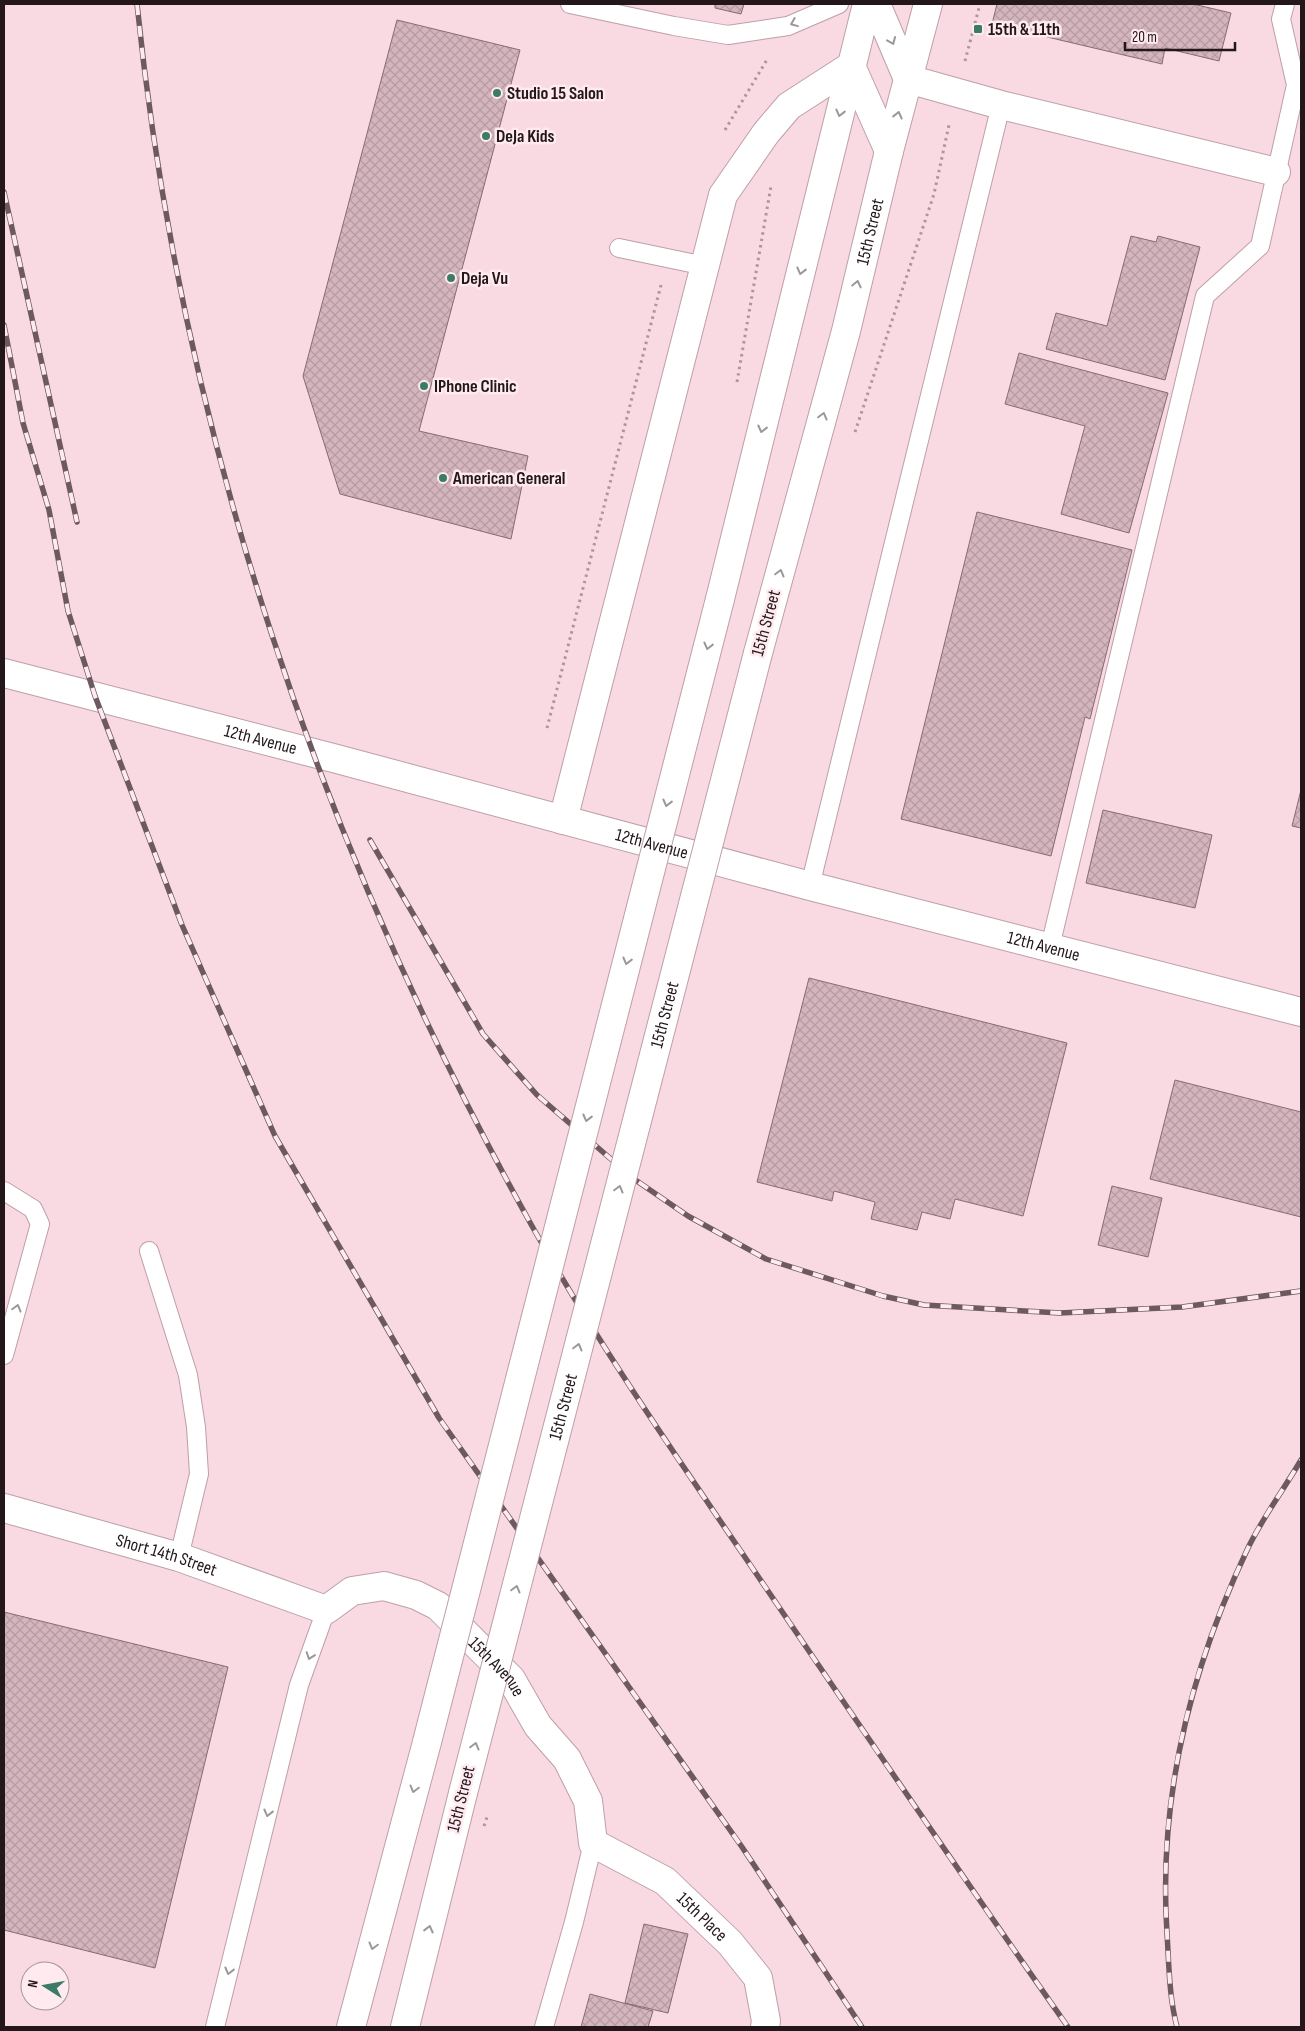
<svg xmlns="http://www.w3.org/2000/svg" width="1305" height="2031" viewBox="0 0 1305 2031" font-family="'Sofia Sans Condensed',sans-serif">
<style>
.building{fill:url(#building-cross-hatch);stroke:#876b73}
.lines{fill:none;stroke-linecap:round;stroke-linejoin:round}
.lane-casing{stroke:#be9fa8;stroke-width:20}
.street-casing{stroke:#be9fa8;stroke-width:30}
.primary-casing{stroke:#be9fa8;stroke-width:30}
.path{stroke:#ae959c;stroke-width:3;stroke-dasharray:2.5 4;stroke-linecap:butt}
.lane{stroke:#fff;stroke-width:18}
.street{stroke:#fff;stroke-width:28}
.primary{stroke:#fff;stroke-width:28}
.rail-casing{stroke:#6d5a60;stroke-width:5.5}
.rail{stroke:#feeaef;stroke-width:4;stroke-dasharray:11;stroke-linecap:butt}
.primary-bridge-casing{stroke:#be9fa8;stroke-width:30;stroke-linecap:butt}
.path-bridge{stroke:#ae959c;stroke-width:3;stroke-dasharray:2.5 4;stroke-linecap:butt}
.primary-bridge{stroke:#fff;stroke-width:28}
.oneway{stroke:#9c9798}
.poi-dot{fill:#3c7b68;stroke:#feeaef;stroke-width:2}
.labels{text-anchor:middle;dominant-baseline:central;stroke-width:5;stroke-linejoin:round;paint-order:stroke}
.poi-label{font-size:18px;font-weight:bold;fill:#23171b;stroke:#feeaef;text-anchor:start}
.street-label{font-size:18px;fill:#23171b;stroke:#feeaef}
</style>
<defs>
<pattern id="building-cross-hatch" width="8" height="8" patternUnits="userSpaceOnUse" patternTransform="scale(1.25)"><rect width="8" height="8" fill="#d4b5be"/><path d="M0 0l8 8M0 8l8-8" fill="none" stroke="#b69ba3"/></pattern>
</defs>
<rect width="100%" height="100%" fill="#f9d9e2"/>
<path class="building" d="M713 4H744L741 14 715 8V4Z
M997 4H1193L1231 13 1219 61 1165 48 1162 64 992 24Z
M397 20 520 50 419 431 528 456 511 539 340 494 303 376Z
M1131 236 1156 242 1158 236 1200 247 1165 380 1046 349 1056 313 1107 326Z
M1019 353 1168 393 1129 533 1061 514 1085 426 1005 404Z
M977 512 1132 550 1090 719 1085 717 1051 856 901 819Z
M1301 790V828L1292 826Z
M1103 810 1212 835 1195 908 1086 883Z
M809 978 1067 1043 1023 1216 955 1199 950 1219 922 1212 917 1230 871 1219 875 1202 834 1191 832 1201 757 1182Z
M1175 1080 1301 1112V1217L1150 1179Z
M1112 1186 1162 1198 1148 1257 1098 1245Z
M4 1612 228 1667 155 1968 4 1930Z
M644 1924 688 1934 668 2013 625 2003Z
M590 1994 653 2011 648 2027H581Z"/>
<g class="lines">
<defs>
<path id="lane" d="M570 4 674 26 728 35 788 26 839 4
M619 248 705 266
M810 886 1001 105
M1050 947 1205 296 1260 246 1296 85 1281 19 1285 4
M4 1191 33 1209 40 1224 4 1355
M149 1251 188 1375 196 1427 199 1474 179 1557
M215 2027 299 1685 326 1610
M544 2027 574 1922 593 1843"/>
<g id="street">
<path d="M908 79 1001 105 1276 172"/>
<path id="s1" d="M4 673 337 759 810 886 1301 1012"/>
<path d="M563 820 723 195 766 133 789 106 851 66"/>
<path id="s2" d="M4 1508 179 1557 326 1610 352 1591 384 1586 416 1595 438 1606 511 1679 538 1726 567 1759 588 1801 593 1843 665 1881 730 1943 758 1978 766 2021 765 2027"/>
</g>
<g id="primary">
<path d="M876 4 908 79"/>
<path d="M851 66 889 151"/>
<path d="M720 599 867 4"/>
<path id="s3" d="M758 653 846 331 889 151 928 4"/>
<path d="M351 2027 427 1742"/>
<path d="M405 2027 463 1793"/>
</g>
</defs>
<use href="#lane" class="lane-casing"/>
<use href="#street" class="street-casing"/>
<use href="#primary" class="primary-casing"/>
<path class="path" d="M965 61 980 4
M725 130 768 58
M737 382 771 186
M855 432 934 194 949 125
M547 728 661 285"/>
<use href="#lane" class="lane"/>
<use href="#street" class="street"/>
<use href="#primary" class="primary"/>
<defs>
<path id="rail" d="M137 4C181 435 321 848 532 1226 602 1351 685 1469 766 1588 866 1735 966 1882 1068 2027
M4 192 77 522
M4 325 23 423 49 510 68 611 95 696 182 925 275 1136 439 1418 742 1847 862 2027
M370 840 483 1034 537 1095 634 1179 688 1216 766 1259 883 1296 924 1305 1060 1313 1182 1307 1301 1291
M1177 2027C1169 1997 1169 1965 1167 1933 1158 1797 1190 1670 1248 1548 1263 1517 1284 1489 1301 1460"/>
</defs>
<use href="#rail" class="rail-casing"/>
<use href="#rail" class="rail"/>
<defs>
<g id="primary-bridge">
<path d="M427 1742 720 599"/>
<path id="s4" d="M463 1793 758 653"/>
</g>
</defs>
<use href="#primary-bridge" class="primary-bridge-casing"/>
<path class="path-bridge" d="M484 1826 487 1817"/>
<use href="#primary-bridge" class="primary-bridge"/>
</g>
<defs><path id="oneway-chevron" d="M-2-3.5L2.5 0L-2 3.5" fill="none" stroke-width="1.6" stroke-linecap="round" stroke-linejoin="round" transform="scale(1.25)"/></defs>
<g class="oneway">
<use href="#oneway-chevron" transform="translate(794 23) rotate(158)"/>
<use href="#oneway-chevron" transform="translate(892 41) rotate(67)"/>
<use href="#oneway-chevron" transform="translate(840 113) rotate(104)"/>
<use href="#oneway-chevron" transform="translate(898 115) rotate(-76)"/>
<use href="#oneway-chevron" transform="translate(801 271) rotate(104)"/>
<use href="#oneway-chevron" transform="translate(857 284) rotate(-77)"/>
<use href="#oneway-chevron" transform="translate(823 416) rotate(-75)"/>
<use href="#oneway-chevron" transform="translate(762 429) rotate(104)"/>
<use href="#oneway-chevron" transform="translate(780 573) rotate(-75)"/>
<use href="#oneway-chevron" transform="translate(708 646) rotate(104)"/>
<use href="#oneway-chevron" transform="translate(667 803) rotate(104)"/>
<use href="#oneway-chevron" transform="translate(627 961) rotate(104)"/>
<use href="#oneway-chevron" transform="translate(587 1118) rotate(104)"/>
<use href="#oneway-chevron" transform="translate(619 1189) rotate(-75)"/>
<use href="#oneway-chevron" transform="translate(17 1308) rotate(-74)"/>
<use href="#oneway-chevron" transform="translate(578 1347) rotate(-75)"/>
<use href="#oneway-chevron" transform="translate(516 1589) rotate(-75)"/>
<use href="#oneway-chevron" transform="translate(310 1656) rotate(109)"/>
<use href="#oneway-chevron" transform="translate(475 1746) rotate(-75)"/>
<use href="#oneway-chevron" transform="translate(414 1789) rotate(105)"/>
<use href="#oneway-chevron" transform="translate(268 1813) rotate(104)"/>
<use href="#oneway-chevron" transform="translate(429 1929) rotate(-76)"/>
<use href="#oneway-chevron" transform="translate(373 1946) rotate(105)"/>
<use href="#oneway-chevron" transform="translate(229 1971) rotate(104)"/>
</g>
<g class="poi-dot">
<rect x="973" y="24" width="10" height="10" rx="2.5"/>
<circle cx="497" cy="93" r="5"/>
<circle cx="486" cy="136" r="5"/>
<circle cx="451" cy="278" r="5"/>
<circle cx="424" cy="386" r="5"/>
<circle cx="443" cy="478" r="5"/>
</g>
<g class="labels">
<g class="poi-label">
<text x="988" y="29">15th &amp; 11th</text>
<text x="507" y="93">Studio 15 Salon</text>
<text x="496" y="136">DeJa Kids</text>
<text x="461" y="278">Deja Vu</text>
<text x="434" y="386">IPhone Clinic</text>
<text x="453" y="478">American General</text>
</g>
<g class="street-label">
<text stroke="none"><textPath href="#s3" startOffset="436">15th Street</textPath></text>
<text transform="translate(766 623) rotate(-75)">15th Street</text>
<text stroke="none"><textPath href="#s1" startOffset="265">12th Avenue</textPath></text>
<text stroke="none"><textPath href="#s1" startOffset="670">12th Avenue</textPath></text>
<text stroke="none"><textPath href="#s1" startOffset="1075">12th Avenue</textPath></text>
<text stroke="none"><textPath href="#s4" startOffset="804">15th Street</textPath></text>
<text stroke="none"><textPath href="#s4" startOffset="399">15th Street</textPath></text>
<text stroke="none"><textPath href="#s2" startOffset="169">Short 14th Street</textPath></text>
<text stroke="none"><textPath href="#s2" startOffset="545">15th Avenue</textPath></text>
<text transform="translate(461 1799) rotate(-76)">15th Street</text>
<text stroke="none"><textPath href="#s2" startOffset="884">15th Place</textPath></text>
</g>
</g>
<rect width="1305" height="2031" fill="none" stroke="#23171b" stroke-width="10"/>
<g transform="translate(45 1986) rotate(281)"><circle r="24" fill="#feeaef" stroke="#a6969a"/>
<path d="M0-4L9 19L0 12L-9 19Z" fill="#3c7b68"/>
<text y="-8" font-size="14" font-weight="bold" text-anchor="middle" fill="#23171b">N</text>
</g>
<path d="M1125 42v8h110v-8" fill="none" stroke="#23171b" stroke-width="2.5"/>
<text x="1132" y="42" font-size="15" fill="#23171b" stroke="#feeaef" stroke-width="4" paint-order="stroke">20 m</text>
</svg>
